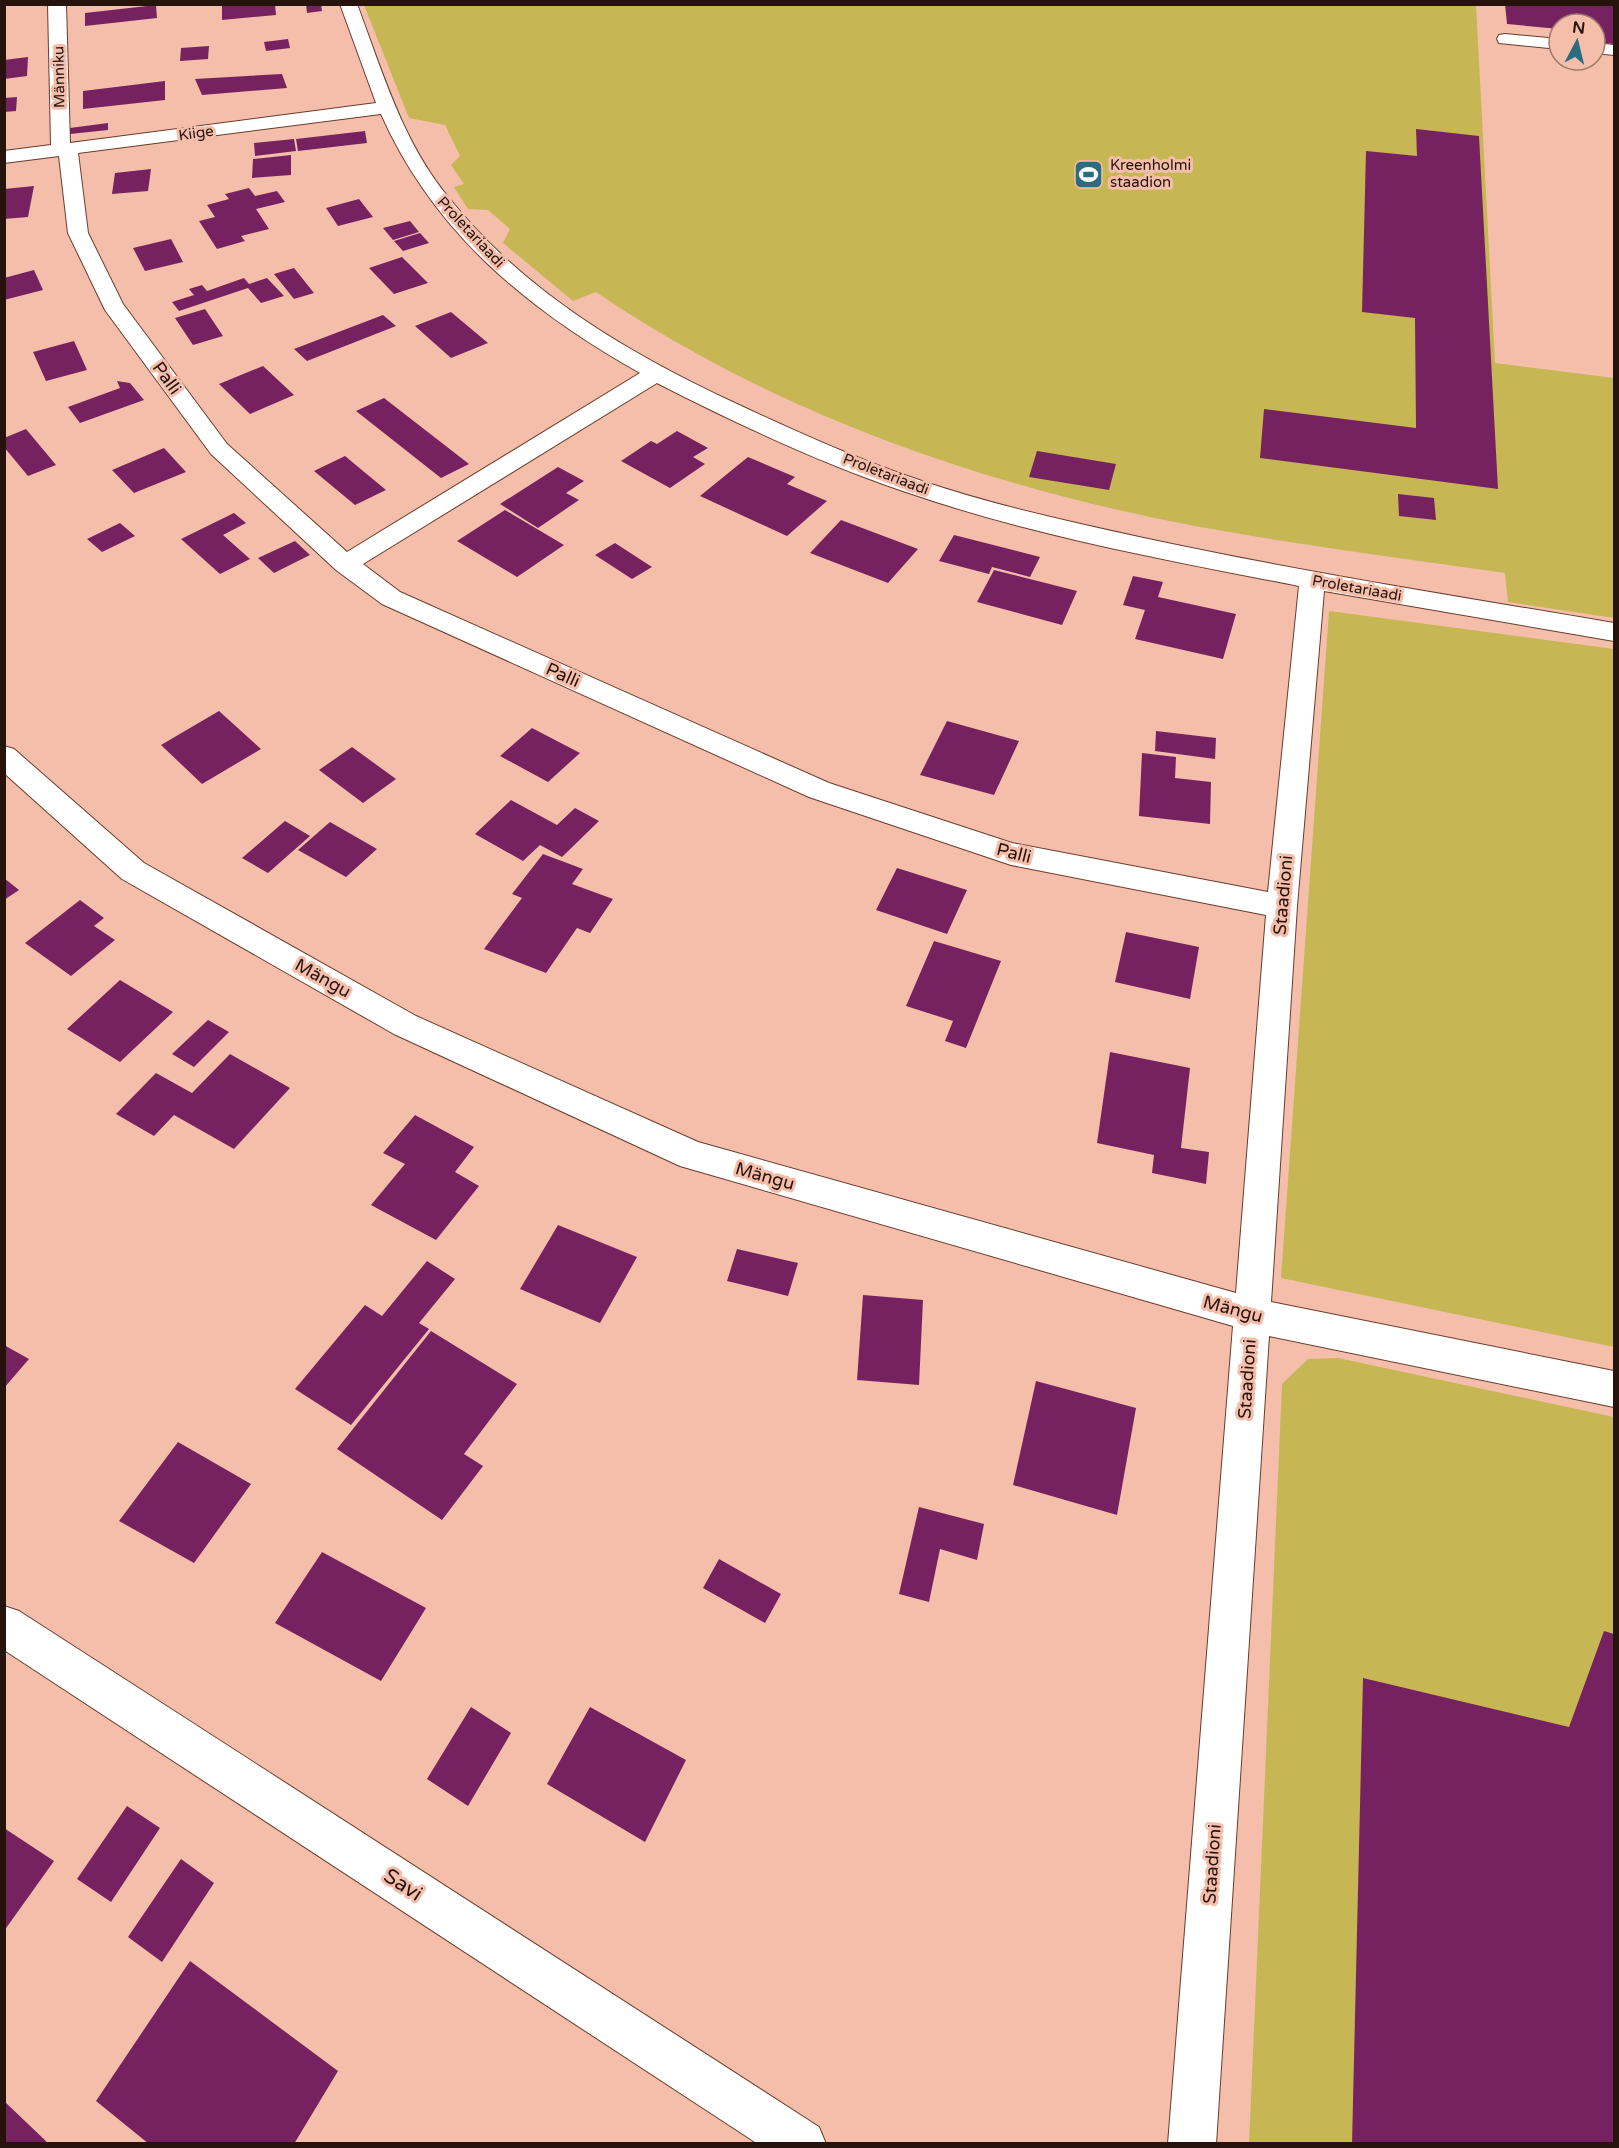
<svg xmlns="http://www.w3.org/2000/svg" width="1619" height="2148" viewBox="0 0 1619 2148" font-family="'Varela Round',sans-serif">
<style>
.green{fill:#c6b754}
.building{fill:#772260}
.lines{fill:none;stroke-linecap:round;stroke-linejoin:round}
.service-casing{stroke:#693c2c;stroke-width:2}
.minor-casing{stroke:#693c2c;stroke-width:2}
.service{fill:#fff;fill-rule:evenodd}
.minor{fill:#fff;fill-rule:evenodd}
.labels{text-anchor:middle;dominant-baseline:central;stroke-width:6;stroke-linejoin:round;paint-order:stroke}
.far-street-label{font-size:15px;fill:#26130c;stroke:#f4beaa}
.far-poi-label{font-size:15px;fill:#26130c;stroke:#f4beaa;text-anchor:start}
.street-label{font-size:18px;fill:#26130c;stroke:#f4beaa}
.near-street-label{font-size:21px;fill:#26130c;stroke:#f4beaa}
</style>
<rect width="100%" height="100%" fill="#f4beaa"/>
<path class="green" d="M364 5H1476L1495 363 1614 378V618L1508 602 1505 573C1402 558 1297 545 1195 526 984 486 774 413 596 292L573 301 503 243 510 229 488 210 468 209 454 187 464 184 451 165 460 156 445 125 409 118Z
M1329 611 1614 649V1347L1281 1278Z
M1338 1358 1614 1417V2143L1249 2144 1282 1384 1308 1359Z"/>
<path class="building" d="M222 4H275L276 15 222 20Z
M306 4H321L322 11 307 13Z
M1505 4H1614V44L1595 42V24H1559V29L1507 24Z
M156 5 157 18 85 26V13Z
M288 39 290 48 266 51 264 42Z
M209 46 208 59 180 61 181 48Z
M28 57 27 76 4 79V60Z
M282 74 287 88 202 95 195 79Z
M165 81V100L83 109V91Z
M17 97 16 111 4 112V98Z
M108 123V130L70 134V128Z
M1416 129 1479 136 1498 489 1260 458 1264 409 1416 428 1415 318 1362 312 1366 151 1417 156Z
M365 131 367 143 298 151 296 139Z
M294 139 296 151 255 156 254 143Z
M291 155V175L252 178 253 159Z
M151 169 148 191 112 194 115 173Z
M34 186 28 217 4 219V189Z
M249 188 255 196 277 191 285 202 256 209 269 229 241 236 245 241 217 249 199 221 215 217 207 205 229 199 225 194Z
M359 199 373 217 338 226 326 208Z
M410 221 419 232 393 240 383 228Z
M420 233 429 243 403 251 394 241Z
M171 239 183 262 145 271 133 248Z
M402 257 428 283 394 294 369 268Z
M294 268 314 293 294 299 274 274Z
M34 270 43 290 4 300V278Z
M244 278 249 284 267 278 284 296 261 303 248 288 179 311 172 302 194 295 189 289 202 285 207 291Z
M205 309 223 336 193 345 175 318Z
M451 312 488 343 451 358 415 326Z
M383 315 396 326 307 361 294 349Z
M74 341 87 370 46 381 33 352Z
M263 366 294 395 250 414 219 384Z
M117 381 130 383 144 400 80 423 68 407 120 388Z
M384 398 469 464 441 478 356 411Z
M26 429 56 465 28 476 4 447V438Z
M677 431 708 448 693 457 705 464 670 488 621 461 651 441 657 444Z
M164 448 186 472 134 493 112 470Z
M1037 451 1116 464 1109 490 1029 477Z
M345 456 386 490 355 505 314 471Z
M748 457 795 477 787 484 827 501 787 536 700 496Z
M558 467 584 481 566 493 579 500 538 528 500 504Z
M1398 494 1434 498 1436 520 1399 516Z
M505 510 564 545 517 577 457 541Z
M234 513 246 523 223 535 250 559 220 574 181 539Z
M841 520 918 549 888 583 810 553Z
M120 523 135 536 102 552 87 539Z
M954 535 1040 557 1030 577 992 567 989 574 939 561Z
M295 541 310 555 274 573 258 558Z
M615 543 652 567 632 579 595 555Z
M994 570 1077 591 1062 625 977 602Z
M1133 576 1163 582 1158 597 1236 614 1223 659 1135 639 1145 610 1123 605Z
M219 711 261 749 202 784 161 745Z
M947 721 1019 741 994 795 920 775Z
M532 728 580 753 548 782 500 756Z
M1156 731 1216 738 1215 759 1155 751Z
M352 747 396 779 363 803 319 770Z
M1142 753 1176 757 1175 778 1211 782 1210 824 1139 816Z
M511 800 557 825 575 808 599 821 562 857 540 845 523 861 475 834Z
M285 821 310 836 268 873 242 858Z
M330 822 377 849 346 877 298 850Z
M543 854 583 869 572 884 613 899 590 933 577 928 546 973 484 949 522 898 512 894Z
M897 868 967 890 947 934 876 910Z
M4 878 19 890 4 900Z
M80 900 104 918 94 926 115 940 71 976 25 943Z
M1126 932 1199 947 1190 999 1115 982Z
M934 941 1001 961 966 1048 945 1041 953 1021 906 1006Z
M120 980 173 1012 120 1062 67 1029Z
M208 1020 229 1032 194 1067 172 1054Z
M1110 1052 1190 1068 1181 1148 1209 1152 1206 1184 1152 1173 1154 1155 1097 1143Z
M230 1054 290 1088 234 1149 174 1115 154 1136 116 1114 156 1073 192 1093Z
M415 1115 474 1147 455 1172 479 1186 436 1240 371 1205 405 1164 383 1153Z
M558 1225 637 1257 600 1323 520 1289Z
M737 1249 798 1263 788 1296 727 1281Z
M427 1261 455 1279 419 1323 429 1329 351 1425 295 1389 365 1305 382 1316Z
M863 1295 923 1300 919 1385 857 1380Z
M431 1331 517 1384 464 1454 483 1466 442 1520 337 1449Z
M4 1345 29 1359 4 1388Z
M1036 1381 1136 1408 1117 1515 1013 1485Z
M178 1442 251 1484 194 1563 119 1521Z
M919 1507 984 1524 977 1560 940 1549 929 1602 899 1594Z
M322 1552 426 1608 381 1681 275 1623Z
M719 1559 781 1594 765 1623 703 1588Z
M1604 1631 1614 1634V2144H1352L1363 1678 1569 1727Z
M471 1707 511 1733 468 1806 427 1779Z
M590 1707 686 1760 645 1842 547 1784Z
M127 1806 160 1828 111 1902 77 1879Z
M4 1828 54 1861 4 1931Z
M181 1859 214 1883 162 1962 128 1937Z
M190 1961 338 2071 294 2144H149L96 2101Z
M4 2101 49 2144H4Z"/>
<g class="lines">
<defs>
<path id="service" d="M1505 34 1559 39V49L1499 43 1497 39 1499 35Z
M1595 43 1614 45V55L1595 53Z"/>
<path id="minor" d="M48 4H66L70 143 376 103 340 4H357C382 71 403 143 449 198 524 292 629 354 737 404 797 432 859 460 922 481 993 505 1066 521 1139 537 1296 571 1455 596 1614 623V641L1324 591 1297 906 1271 1302 1614 1371V1407L1269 1336 1216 2144H1168L1233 1326 680 1166 394 1034 122 879 4 773V746L14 749 144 863 416 1016 698 1142 1236 1293 1266 915 1011 865 809 797 382 604 336 570 211 454 105 310 68 233 59 156 4 163V151L51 145ZM381 114C434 233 528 310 640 373L347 552 227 444 123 304 88 233 78 153ZM657 383C737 424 820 463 906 492 1033 536 1167 560 1299 586L1268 892 1012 843 829 783 400 592 363 564Z
M4 1606 19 1611 819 2127 826 2144H758L4 1650Z"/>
</defs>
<use href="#service" class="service-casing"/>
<use href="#minor" class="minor-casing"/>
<use href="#service" class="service"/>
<use href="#minor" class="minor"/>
</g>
<defs>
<symbol id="stadium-square" viewBox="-11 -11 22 22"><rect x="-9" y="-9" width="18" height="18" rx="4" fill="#2b6c7f" stroke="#f4beaa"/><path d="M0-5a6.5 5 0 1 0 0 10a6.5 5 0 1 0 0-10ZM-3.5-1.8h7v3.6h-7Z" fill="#fff"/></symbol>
</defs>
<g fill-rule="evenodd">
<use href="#stadium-square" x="1072" y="158" width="33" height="33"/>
</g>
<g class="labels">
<g class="far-street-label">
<text transform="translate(59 77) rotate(-91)">Männiku</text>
<text transform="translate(196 133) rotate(-8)">Kiige</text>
<text transform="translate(471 232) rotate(47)">Proletariaadi</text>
<text transform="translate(886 474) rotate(21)">Proletariaadi</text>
<text transform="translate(1357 588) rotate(10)">Proletariaadi</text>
</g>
<g class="far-poi-label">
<text x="1110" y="165">Kreenholmi<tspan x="1110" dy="17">staadion</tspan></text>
</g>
<g class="street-label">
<text transform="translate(167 378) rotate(54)">Palli</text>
<text transform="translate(563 675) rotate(24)">Palli</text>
<text transform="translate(1014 853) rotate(14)">Palli</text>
<text transform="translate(1283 895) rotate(-85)">Staadioni</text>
<text transform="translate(323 978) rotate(29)">Mängu</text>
<text transform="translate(765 1176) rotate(16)">Mängu</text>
<text transform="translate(1233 1309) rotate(15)">Mängu</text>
<text transform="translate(1247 1379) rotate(-86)">Staadioni</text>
<text transform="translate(1212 1864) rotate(-86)">Staadioni</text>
</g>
<g class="near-street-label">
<text transform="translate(403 1885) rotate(33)">Savi</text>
</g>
</g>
<rect width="1619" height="2148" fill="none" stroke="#26130c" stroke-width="12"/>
<g transform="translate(1577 42) rotate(7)"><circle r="28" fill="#f4beaa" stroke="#a27a6b" stroke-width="1.5"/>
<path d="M0-4.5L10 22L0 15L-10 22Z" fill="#2b6c7f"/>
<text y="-9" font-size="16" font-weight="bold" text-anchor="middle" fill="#26130c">N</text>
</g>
</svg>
